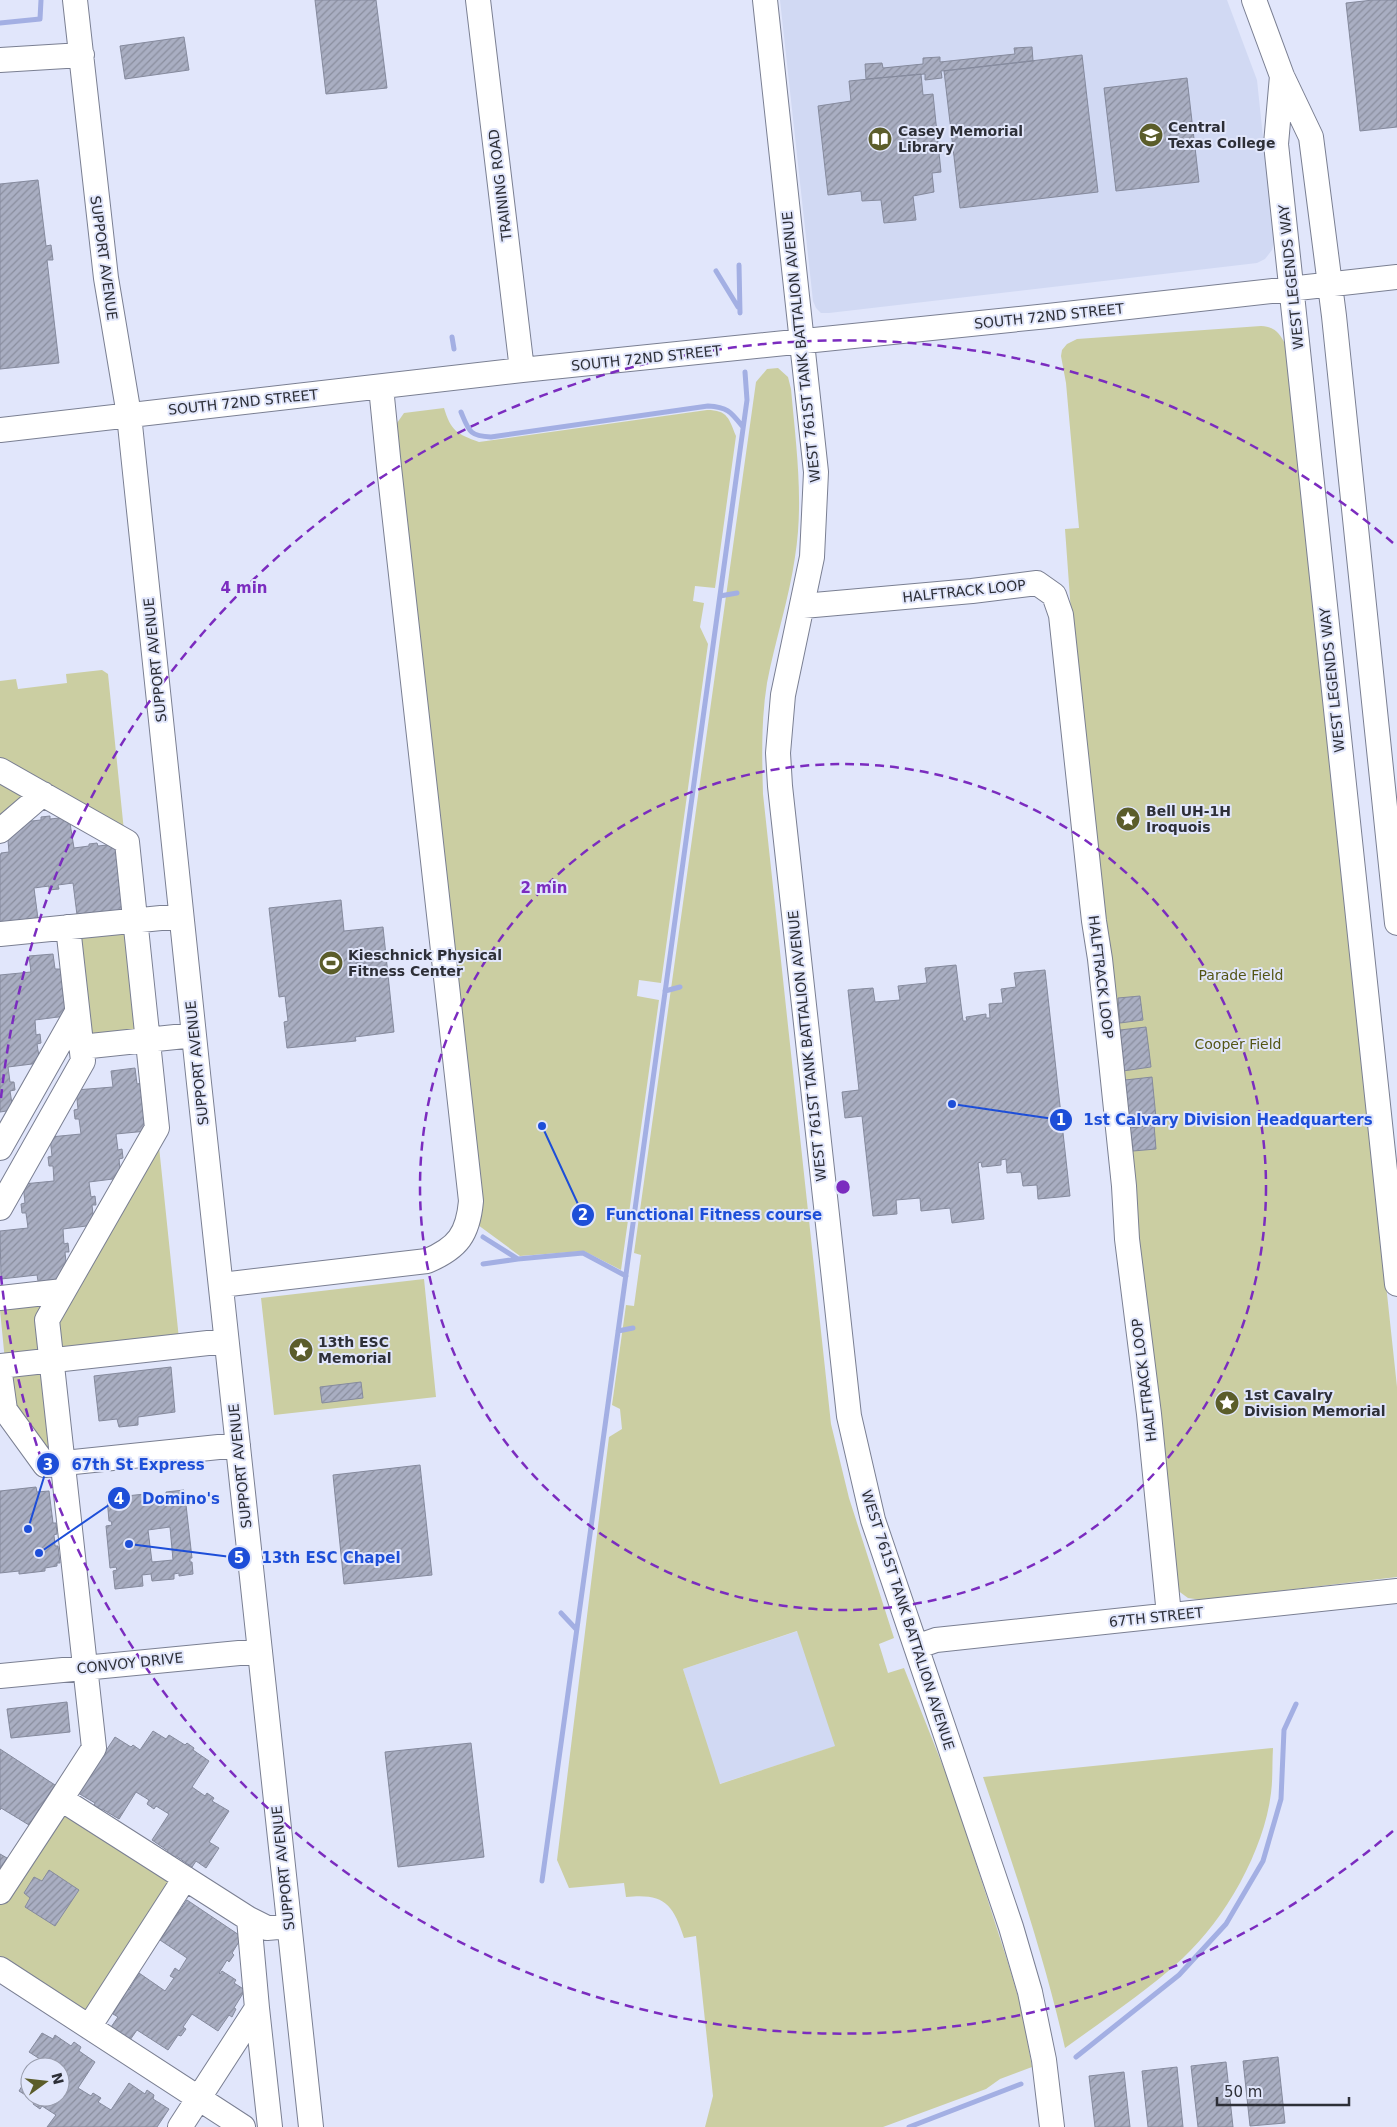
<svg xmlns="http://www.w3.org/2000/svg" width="1397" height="2127" viewBox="0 0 1397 2127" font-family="'DejaVu Sans',sans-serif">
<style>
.built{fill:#d1d9f3}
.green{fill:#cbcea2;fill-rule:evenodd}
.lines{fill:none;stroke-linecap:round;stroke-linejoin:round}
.stream{stroke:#a3afe3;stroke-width:5}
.building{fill:url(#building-hatch);stroke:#858a9d;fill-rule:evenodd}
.minor-casing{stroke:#7a7f92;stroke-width:26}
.minor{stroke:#fff;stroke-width:24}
.ring{fill:none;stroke:#7b2cbf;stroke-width:2.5;stroke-dasharray:9 6}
.labels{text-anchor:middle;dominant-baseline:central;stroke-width:4;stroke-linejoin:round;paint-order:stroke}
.poi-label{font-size:14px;font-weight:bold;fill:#2d2f37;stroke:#e1e6fb;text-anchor:start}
.street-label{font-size:14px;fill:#2d2f37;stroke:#e1e6fb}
.park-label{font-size:14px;fill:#545514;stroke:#e1e6fb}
.centre{fill:#7b2cbf;stroke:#e1e6fb;stroke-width:2.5}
.ring-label{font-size:15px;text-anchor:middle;font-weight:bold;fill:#7b2cbf;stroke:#e1e6fb;stroke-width:4;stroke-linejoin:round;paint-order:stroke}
.leader{fill:none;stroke:#1d4ed8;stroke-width:2}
.callout-dot{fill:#1d4ed8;stroke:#e1e6fb;stroke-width:2}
.mark-label{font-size:15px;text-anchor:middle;font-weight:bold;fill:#fff}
.callout-label{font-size:15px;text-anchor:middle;font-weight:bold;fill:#1d4ed8;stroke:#e1e6fb;stroke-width:4;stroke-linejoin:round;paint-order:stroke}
</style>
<defs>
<pattern id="building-hatch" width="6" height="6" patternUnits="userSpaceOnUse" patternTransform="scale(1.25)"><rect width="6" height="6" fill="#a9aec2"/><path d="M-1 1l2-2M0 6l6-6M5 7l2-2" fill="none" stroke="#8a8e9e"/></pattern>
</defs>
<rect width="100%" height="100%" fill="#e1e6fb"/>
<path class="built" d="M780 0H1227L1257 80 1274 242 1272 250 1265 259 1257 263 829 313H821L816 308 813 301Z
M798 1631 836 1746 719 1784 683 1669Z"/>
<path class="green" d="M1261 326C1273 326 1280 333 1285 344L1397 1387V1577L1202 1600 1188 1598 1177 1590 1072 626 1065 529 1079 528 1066 383 1061 356 1062 350 1067 344 1077 339Z
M778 368 788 377 791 389C796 445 804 501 795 557 789 599 775 641 767 683 761 720 762 757 763 794L831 1424 849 1498 894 1638 879 1644 888 1673 904 1668 952 1789 1008 1963 1022 2010 1032 2067 1000 2079 986 2089 883 2127H705L713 2096 696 1936 684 1938C673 1903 663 1893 626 1897L624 1883 569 1888 557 1860 609 1437 622 1429 620 1409 612 1405 626 1305 634 1306 641 1255 634 1253 756 382 767 369ZM797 1631 835 1746 720 1784 683 1669Z
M444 408C451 431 457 434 479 442L707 410C728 410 729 419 736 436L715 588 695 586 693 601 704 603 700 627 708 644 661 983 639 980 637 996 659 1000 621 1270 584 1251 520 1256 478 1225 395 434 397 423 404 413Z
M102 670 108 674 124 831 0 765V681L16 679 18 689 67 683 66 674Z
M0 776 34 795 0 825Z
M128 929 140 1032 90 1039 78 938Z
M158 1137 179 1339 71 1354 54 1340 52 1321Z
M424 1279 436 1397 274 1415 261 1298Z
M33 1299 41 1307 45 1340 31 1358 5 1361 0 1310 6 1302Z
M32 1366 50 1382 55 1452 43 1453 10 1408 5 1369Z
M1273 1748C1272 1763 1273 1778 1271 1793 1264 1851 1225 1919 1183 1958 1147 1991 1105 2019 1065 2048 1044 1956 1014 1867 983 1777Z
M73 1811 171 1880 86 2012 0 1963V1903L59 1812Z"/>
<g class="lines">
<path class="stream" d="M0 23 40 19 41 0
M739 265 740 313
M716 271 738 307
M452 337 454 349
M461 412C469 431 469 436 491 437L708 406C728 407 731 412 743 427
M720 596 737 593
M665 991 680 987
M483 1237 518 1259 583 1253 626 1276
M483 1264 518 1259
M618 1331 633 1328
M561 1613 576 1629
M542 1881 747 400 745 372
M1076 2057 1179 1975 1226 1924 1263 1861 1281 1799 1284 1730 1296 1704
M909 2127 1021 2084"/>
</g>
<path class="building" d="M315 0H376L387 88 326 94Z
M1373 0H1397V127L1360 131 1346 3Z
M184 37 189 70 125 79 120 46Z
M1032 47 1033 61 941 71 942 78 925 80V74L866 79 865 64 882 63 883 68 923 64V58L940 57V62L1015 54 1014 48Z
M1082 55 1098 192 960 208 944 71Z
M921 74 923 95 933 94 941 172 932 173 934 192 913 196 916 220 884 223 881 200 862 201 861 191 828 195 818 106 851 101 849 81Z
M1187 78 1199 182 1116 191 1104 88Z
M38 180 46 246 51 245 53 260H47L59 363 0 369V184Z
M50 816V819L69 817 74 848 89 846V844L97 843 98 846 117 844 125 910 77 915 73 883 58 885 59 889 49 890V886L34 888 38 919 0 923V857L1 853 9 852 7 829 23 828 22 822 41 820V817Z
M341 900 344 931 383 927 394 1032 355 1037 356 1041 287 1048 284 1022 288 1021 285 996 279 997 269 908Z
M53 954 55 969H61L66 1016 35 1020 36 1035 40 1034 41 1043 37 1044 40 1063 8 1067 10 1082H14L15 1090 10 1091 13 1110 0 1112V975L31 972 29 956Z
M956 965 963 1021H967L966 1017 986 1014V1018H990L989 1004 1003 1003 1001 989 1016 987 1014 973 1045 970 1070 1196 1038 1199 1037 1185 1023 1186 1021 1172 1007 1173 1006 1159 1001 1160V1165L992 1166 982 1167 981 1162 978 1163 984 1219 952 1223 950 1208 921 1211 920 1198 896 1200 897 1214 873 1216 862 1116 845 1118 842 1092 859 1090 848 990 873 988 875 1002 900 1000 898 986 927 983 925 968Z
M1140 996 1143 1020 1120 1023 1118 998Z
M1146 1027 1151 1067 1123 1071 1120 1030Z
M135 1068 137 1084 142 1083 147 1131 116 1134 118 1150 122 1149 123 1158 119 1159 121 1178 89 1182 91 1197 95 1196 96 1205H92L94 1225 63 1229 64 1244 68 1243 69 1252H65L67 1272 62 1284 39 1287 37 1275 1 1279 0 1231 28 1228 26 1213H22L21 1204 25 1203 23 1184 54 1181 53 1166H49L48 1157 52 1156 50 1137 81 1134 79 1119H75L74 1110 78 1109 76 1090 113 1087 111 1071Z
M1152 1077 1156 1118 1129 1121 1125 1080Z
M1154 1125 1156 1149 1133 1151 1130 1128Z
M171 1367 175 1412 138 1417V1425L119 1427 117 1419 99 1421 94 1376Z
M361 1382 363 1398 322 1403 320 1387Z
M420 1465 432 1575 344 1584 333 1475Z
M36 1487 37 1492 49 1491 53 1523H56L57 1534 54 1535 55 1546H58L60 1563H57V1566L45 1568V1571L19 1574V1571L0 1573V1491Z
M184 1490 186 1502H183L184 1506 186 1505 192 1558H190V1562H192L193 1574 179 1576V1573L174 1574V1579L152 1581 151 1574 142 1575 143 1586 115 1589 113 1571 117 1570 116 1567 110 1568 106 1526 112 1525 111 1521H109L107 1498 145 1494 146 1504 167 1502 166 1492ZM170 1527 173 1560 152 1562 148 1530Z
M67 1702 70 1732 11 1738 7 1709Z
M153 1731 166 1739 169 1735 185 1745 187 1743 194 1748 193 1750 209 1761 192 1787 205 1796 207 1793 214 1798 212 1801 229 1811 209 1842 219 1848 206 1868 196 1861 192 1867 176 1856 174 1860 166 1855 168 1851 152 1840 169 1814 156 1806 154 1809 147 1804 149 1800 136 1792 119 1819 102 1809 100 1812 93 1807 95 1803 78 1793 115 1737 131 1747 133 1745 140 1750Z
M471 1743 484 1857 398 1867 385 1752Z
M0 1749 55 1785 44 1801 47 1803 42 1811 39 1809 29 1825 1 1808 0 1810Z
M0 1854 7 1858 0 1868Z
M49 1870 79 1890 55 1926 25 1907 30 1898 24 1893 34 1877 42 1881Z
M187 1900 242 1937 232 1953 234 1955 229 1962 227 1960 219 1973 220 1974 222 1971 236 1980 234 1983 245 1990 234 2008 236 2009 232 2017 229 2015 218 2031 192 2014 183 2027 186 2029 181 2036 178 2035 168 2050 137 2030 130 2040 111 2027 118 2017 113 2014 123 1997 120 1995 125 1987 129 1990 139 1973 165 1991 174 1978 170 1976 175 1968 179 1971 187 1958 160 1940 171 1924 168 1922 173 1914 176 1916Z
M42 2033 53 2039 55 2035 71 2046 74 2042 81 2047 79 2051 95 2062 78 2088 91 2096 93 2093 101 2098 98 2102 111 2110 129 2083 145 2094 147 2090 154 2095 153 2099 169 2109 157 2127H47L56 2115 42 2106 40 2109 33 2104 35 2101 19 2091 30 2073V2097H60V2067H34L40 2059 29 2052Z
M1278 2057 1285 2123 1250 2126 1243 2061Z
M1226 2062 1233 2127H1198L1191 2066Z
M1177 2067 1183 2127H1148L1142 2071Z
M1124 2072 1130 2127H1095L1089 2076Z"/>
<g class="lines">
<defs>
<path id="minor" d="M75 0 106 278 129 415 199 1083 311 2127
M478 0 522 370
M765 0 816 472 812 557 783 695 778 753 780 786 849 1416 873 1520 1011 1927 1030 1992 1044 2060 1052 2127
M1254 0 1282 76 1311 137 1334 316 1397 923
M0 60 82 55
M1282 76 1276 144 1397 1284
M0 430 522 370 1048 316 1397 277
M803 606 972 591 1037 583 1054 595 1061 615 1094 921 1100 959 1111 1061 1124 1186 1127 1239 1149 1414 1169 1615
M0 770 127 842 157 1128 47 1320 94 1748 61 1799
M0 831 43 794
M0 934 181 916
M81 1047 194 1035
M0 1148 77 1012
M0 1208 83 1061 68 927
M221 1285 427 1261C458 1248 468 1234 471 1201L389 467 381 387
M0 1298 63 1291
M0 1366 226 1341
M0 1374 5 1410 45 1465 238 1445
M916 1647 936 1640 1397 1591
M0 1676 260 1651
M0 1892 61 1799 249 1919 257 2008 180 2127
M249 1919 267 1928 289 1926
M0 1969 243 2127
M257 2008 270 2127
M89 2027 185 1878"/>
</defs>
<use href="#minor" class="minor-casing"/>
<use href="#minor" class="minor"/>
</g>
<g class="ring">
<circle cx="843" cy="1187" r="423"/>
<path d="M1393 1831A847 847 0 0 1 1 1276M1 1098A847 847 0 0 1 1393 543"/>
</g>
<defs>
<symbol id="university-disc" viewBox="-11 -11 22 22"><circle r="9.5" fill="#5b5d2a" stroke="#e1e6fb"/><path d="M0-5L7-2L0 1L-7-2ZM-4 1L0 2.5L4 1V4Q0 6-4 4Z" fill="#fff"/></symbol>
<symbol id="library-disc" viewBox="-11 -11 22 22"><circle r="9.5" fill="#5b5d2a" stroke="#e1e6fb"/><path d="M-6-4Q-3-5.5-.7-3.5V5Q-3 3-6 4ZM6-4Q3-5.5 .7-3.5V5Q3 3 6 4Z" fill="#fff"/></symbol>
<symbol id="sight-disc" viewBox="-11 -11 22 22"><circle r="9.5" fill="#5b5d2a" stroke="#e1e6fb"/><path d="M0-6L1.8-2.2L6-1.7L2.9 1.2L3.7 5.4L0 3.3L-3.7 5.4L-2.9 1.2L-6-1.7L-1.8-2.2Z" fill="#fff"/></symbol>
<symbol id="stadium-disc" viewBox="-11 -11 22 22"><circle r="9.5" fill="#5b5d2a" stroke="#e1e6fb"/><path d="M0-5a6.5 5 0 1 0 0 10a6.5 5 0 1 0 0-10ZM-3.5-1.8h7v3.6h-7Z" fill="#fff"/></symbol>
</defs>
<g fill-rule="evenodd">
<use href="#university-disc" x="1137" y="121" width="28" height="28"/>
<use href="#library-disc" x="866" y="125" width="28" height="28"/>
<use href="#sight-disc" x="1114" y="805" width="28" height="28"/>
<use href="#stadium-disc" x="317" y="949" width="28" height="28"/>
<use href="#sight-disc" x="287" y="1336" width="28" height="28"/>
<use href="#sight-disc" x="1213" y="1389" width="28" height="28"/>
</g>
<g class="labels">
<g class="poi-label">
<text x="1168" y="127">Central<tspan x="1168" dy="16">Texas College</tspan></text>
<text x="898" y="131">Casey Memorial<tspan x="898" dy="16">Library</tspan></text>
<text x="1146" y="811">Bell UH-1H<tspan x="1146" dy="16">Iroquois</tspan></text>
<text x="348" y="955">Kieschnick Physical<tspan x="348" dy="16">Fitness Center</tspan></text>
<text x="318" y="1342">13th ESC<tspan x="318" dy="16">Memorial</tspan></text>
<text x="1244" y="1395">1st Cavalry<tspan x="1244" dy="16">Division Memorial</tspan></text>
</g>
<g class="street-label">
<text transform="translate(500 185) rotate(-97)">TRAINING ROAD</text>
<text transform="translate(104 258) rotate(82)">SUPPORT AVENUE</text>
<text transform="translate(1291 277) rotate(-96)">WEST LEGENDS WAY</text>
<text transform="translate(1049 316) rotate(-6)">SOUTH 72ND STREET</text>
<text transform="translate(801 347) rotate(-96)">WEST 761ST TANK BATTALION AVENUE</text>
<text transform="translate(646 358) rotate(-6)">SOUTH 72ND STREET</text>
<text transform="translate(243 402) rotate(-6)">SOUTH 72ND STREET</text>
<text transform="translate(964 591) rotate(-6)">HALFTRACK LOOP</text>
<text transform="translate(155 660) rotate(-96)">SUPPORT AVENUE</text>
<text transform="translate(1332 680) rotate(-96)">WEST LEGENDS WAY</text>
<text transform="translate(1101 977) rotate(83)">HALFTRACK LOOP</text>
<text transform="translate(807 1046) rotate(-96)">WEST 761ST TANK BATTALION AVENUE</text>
<text transform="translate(197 1063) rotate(-96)">SUPPORT AVENUE</text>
<text transform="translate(1144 1380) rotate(-97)">HALFTRACK LOOP</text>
<text transform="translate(240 1466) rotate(-96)">SUPPORT AVENUE</text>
<text transform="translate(1156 1617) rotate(-6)">67TH STREET</text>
<text transform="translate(908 1620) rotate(72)">WEST 761ST TANK BATTALION AVENUE</text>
<text transform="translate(130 1663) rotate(-6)">CONVOY DRIVE</text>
<text transform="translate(283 1868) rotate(-96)">SUPPORT AVENUE</text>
</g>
<g class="park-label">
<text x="1241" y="975">Parade Field</text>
<text x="1238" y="1044">Cooper Field</text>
</g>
</g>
<circle cx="843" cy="1187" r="8" class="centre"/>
<g class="ring-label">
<text x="244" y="593">4 min</text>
<text x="544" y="893">2 min</text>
</g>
<path class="leader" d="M952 1104L1061 1120M542 1126L583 1215M28 1529L48 1464M39 1553L119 1498M129 1544L239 1558"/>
<g class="callout-dot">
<circle cx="952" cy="1104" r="5"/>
<circle cx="542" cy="1126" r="5"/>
<circle cx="28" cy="1529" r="5"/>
<circle cx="39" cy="1553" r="5"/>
<circle cx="129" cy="1544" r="5"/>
<circle cx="1061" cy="1120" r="12"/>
<circle cx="583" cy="1215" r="12"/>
<circle cx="48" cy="1464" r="12"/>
<circle cx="119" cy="1498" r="12"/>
<circle cx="239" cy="1558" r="12"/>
</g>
<g class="mark-label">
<text x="1061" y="1125">1</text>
<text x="583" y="1220">2</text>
<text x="48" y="1470">3</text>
<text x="119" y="1504">4</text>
<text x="239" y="1563">5</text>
</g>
<g class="callout-label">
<text x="1228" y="1125">1st Calvary Division Headquarters</text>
<text x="714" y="1220">Functional Fitness course</text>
<text x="138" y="1470">67th St Express</text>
<text x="181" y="1504">Domino's</text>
<text x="331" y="1563">13th ESC Chapel</text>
</g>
<g transform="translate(45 2082) rotate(75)"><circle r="24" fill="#e1e6fb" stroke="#999dad"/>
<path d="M0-4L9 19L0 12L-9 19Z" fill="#5b5d2a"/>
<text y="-8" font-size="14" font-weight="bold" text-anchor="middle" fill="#2d2f37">N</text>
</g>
<path d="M1217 2097v8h132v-8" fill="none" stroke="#2d2f37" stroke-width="2.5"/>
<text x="1224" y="2097" font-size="15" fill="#2d2f37" stroke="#e1e6fb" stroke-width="4" paint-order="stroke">50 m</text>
</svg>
